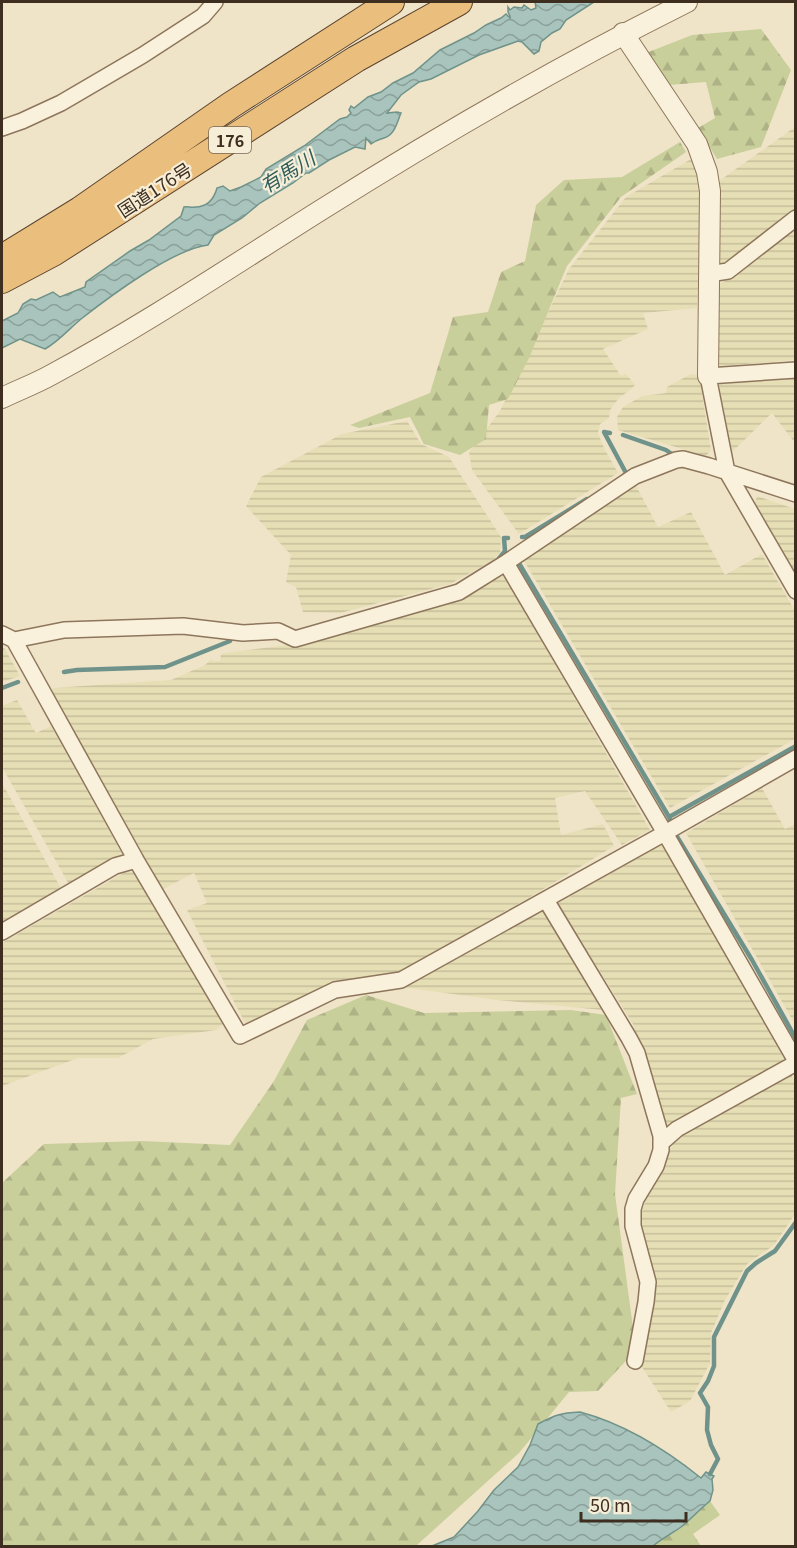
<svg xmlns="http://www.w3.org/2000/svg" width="797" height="1548" viewBox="0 0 797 1548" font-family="Georgia,'Noto Sans JP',serif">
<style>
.farmland{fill:url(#farmland-rules)}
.forest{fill:url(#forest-firs)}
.water{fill:url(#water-waves);stroke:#6f938a;stroke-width:1.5}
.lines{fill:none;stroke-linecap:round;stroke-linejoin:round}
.stream{stroke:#6f938a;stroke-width:4.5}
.minor-casing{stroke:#8d765c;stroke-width:18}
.tertiary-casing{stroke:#8d765c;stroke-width:22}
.trunk-casing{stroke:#5b4430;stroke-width:28}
.minor{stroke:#faf1dc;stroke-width:15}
.tertiary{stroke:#faf1dc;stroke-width:20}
.trunk{stroke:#eabe7c;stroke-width:26}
.labels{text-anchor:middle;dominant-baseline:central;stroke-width:4.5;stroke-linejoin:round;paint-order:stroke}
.shield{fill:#f7eed8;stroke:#756857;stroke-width:1.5}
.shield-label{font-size:16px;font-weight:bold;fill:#3d2e20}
.street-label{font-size:18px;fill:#3d2e20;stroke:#f7eed8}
.water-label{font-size:20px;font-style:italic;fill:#2f5d5a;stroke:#f7eed8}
</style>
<defs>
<pattern id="farmland-rules" width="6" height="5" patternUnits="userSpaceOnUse" patternTransform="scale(1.5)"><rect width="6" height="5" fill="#e6deb5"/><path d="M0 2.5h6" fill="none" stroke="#c6bf9b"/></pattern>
<pattern id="forest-firs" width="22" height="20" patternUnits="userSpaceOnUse" patternTransform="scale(1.5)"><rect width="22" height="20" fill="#c9cf9b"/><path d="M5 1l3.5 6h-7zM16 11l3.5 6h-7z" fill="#aeb285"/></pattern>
<pattern id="water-waves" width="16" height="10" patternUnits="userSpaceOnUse" patternTransform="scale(1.5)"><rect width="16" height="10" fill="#a9c4bc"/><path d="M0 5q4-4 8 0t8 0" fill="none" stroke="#8ba098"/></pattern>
</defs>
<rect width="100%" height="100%" fill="#f0e4c8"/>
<path class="farmland" d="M795 127V212L729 263 718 265 719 181Z
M691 159 702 175V199L697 308 643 313 648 329 603 349 621 376 626 374 635 385 630 390 619 398 610 410 609 418 600 424 598 433 604 448 618 473 519 534 472 470 469 452 500 411 569 269 626 197Z
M795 225V360L721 366 717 362V285L732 277Z
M691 374 699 375 711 450 706 456 618 430 617 417 623 407 642 396 666 393 667 387Z
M795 379V443L772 413 732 452 719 384Z
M407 421 421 444 449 457 501 537 500 553 492 561 450 584 340 613 303 612 296 587 286 582 291 555 246 506 261 477 342 434Z
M635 484 658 527 691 512 725 575 762 554 795 611V739L670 808 523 559Z
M757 496 795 509V577L754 505Z
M499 574 506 578 650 830 622 845 585 791 555 798 561 835 603 824 614 846 542 890 392 976H371L337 981 245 1023 187 910 207 903 194 873 163 889 50 694 53 688 171 680 205 665 212 659 213 661H220L221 654 224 653 310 642 465 597Z
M2 647 5 649 20 676 2 682Z
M17 700 36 733 51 726 123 855 70 886 2 767V706Z
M2 783 62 890 2 924Z
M762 788 785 829 795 824 796 1020 793 1021 686 833Z
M663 844 786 1062 664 1128 633 1024 557 904Z
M127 871 139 874 223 1024 216 1030 153 1039 118 1058H78L2 1086V943Z
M541 908 603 1010 497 1000 401 987Z
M791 1075 796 1082 795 1214 774 1245 747 1264 725 1300 711 1333 710 1363 690 1401 671 1412 642 1367 654 1285 639 1221 649 1190 676 1138Z"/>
<path class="forest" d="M761 29 791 70 761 147 717 159 698 128 715 118 706 82 669 85 646 53 692 35Z
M680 142 686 152 621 197 567 266 529 358 508 399 489 405 486 439 460 455 424 444 410 417 359 428 350 425 430 393 453 317 488 312 501 272 525 261 536 205 564 180 622 177Z
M366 995 424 1013 571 1010 606 1015 637 1094 621 1098 615 1194 636 1350 598 1391 569 1392 519 1453 417 1545 409 1546H2V1183L44 1144 142 1141 230 1145 274 1081 307 1020Z
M710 1501 720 1515 693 1534 701 1546H653C661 1539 671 1534 681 1527 691 1519 700 1509 710 1501Z"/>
<path class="water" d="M535 2H594L566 20 560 29 552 33 541 42 539 51 534 54 522 42 518 41 479 55 431 79 419 82 401 95 387 113 397 112 401 113C397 122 395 135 384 138 378 140 376 140 371 144L366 138 365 149 355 147 329 160 309 173H306L293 183 260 203 242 218 214 235 208 245C173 249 109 297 81 319 69 329 58 342 45 349L20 339 2 348V321L18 313 23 304 31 299 36 300 53 292 60 297 85 287 86 282 130 251 149 240 181 216 184 207C188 206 191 208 195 207 207 207 214 199 217 188L223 186 230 191 241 187 261 177 266 169 304 146 340 119 347 117 351 113 349 110 351 106 354 108 368 97 381 92 393 83 413 73 440 50 474 33 486 25 501 18 506 14 510 18V16L508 12V7L510 10 514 7 522 8 524 5 531 10 536 8Z
M580 1412C625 1424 665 1449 701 1478L706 1472 714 1476 712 1479 713 1490 710 1501C700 1509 691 1519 681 1527 671 1534 661 1539 653 1546H432L454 1537 478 1511 494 1490 518 1467 530 1445 538 1424C555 1415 560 1413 580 1412Z"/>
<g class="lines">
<path class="stream" d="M610 433 604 432 626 473 622 478
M623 435 666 450 676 457
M522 537H525L587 499
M497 561 505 551 504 538H508
M514 562 520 565 669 817 796 746
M64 672 77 670 165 667 230 641
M2 688 18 682
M669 817 676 835 752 960 796 1039
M710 1474 718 1459 711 1445 707 1430 708 1407 700 1393 708 1381 714 1366V1337L747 1271 756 1263 775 1251 796 1222"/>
<defs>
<path id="minor" d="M2 128 22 121 61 103 143 55 203 16 215 2
M709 274 728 271 796 218
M796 370 708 376 727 472 796 591
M506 563 665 833 796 1061
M2 634 14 640 64 630 183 626 243 633 278 631 295 639 459 592 507 562 635 476 676 460 683 459 709 466 796 494
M14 640 136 860 240 1036 335 990 401 980 665 833 796 758
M546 900 629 1038 637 1053 661 1136V1150L656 1166 636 1199 633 1209V1226L648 1282 646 1302 635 1361
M2 932 115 866 136 860
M661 1143 677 1129 796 1063"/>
<path id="tertiary" d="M623 33 697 144 707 172 710 191 708 376
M2 398C18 390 35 384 51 375 144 325 232 266 321 210 440 135 561 65 687 2"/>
<path id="trunk" d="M2 258 80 210 231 105 391 2
M2 280 53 253 356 59 459 2"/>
</defs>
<use href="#minor" class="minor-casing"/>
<use href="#tertiary" class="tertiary-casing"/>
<use href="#trunk" class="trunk-casing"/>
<use href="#minor" class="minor"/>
<use href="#tertiary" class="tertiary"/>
<use href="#trunk" class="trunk"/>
</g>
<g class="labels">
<rect class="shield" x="209" y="127" width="42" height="26" rx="4.5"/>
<g class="shield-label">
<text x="230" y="140">176</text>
</g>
<g class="street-label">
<text transform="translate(154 189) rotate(-33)">国道176号</text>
</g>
<g class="water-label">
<text transform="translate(287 171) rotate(-32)">有馬川</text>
</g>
</g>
<rect width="797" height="1548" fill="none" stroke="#3d2e20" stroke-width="6"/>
<path d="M581 1512v9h105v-9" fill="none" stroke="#3d2e20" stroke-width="3"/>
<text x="590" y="1512" font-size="18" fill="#3d2e20" stroke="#f7eed8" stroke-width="4.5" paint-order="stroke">50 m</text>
</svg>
